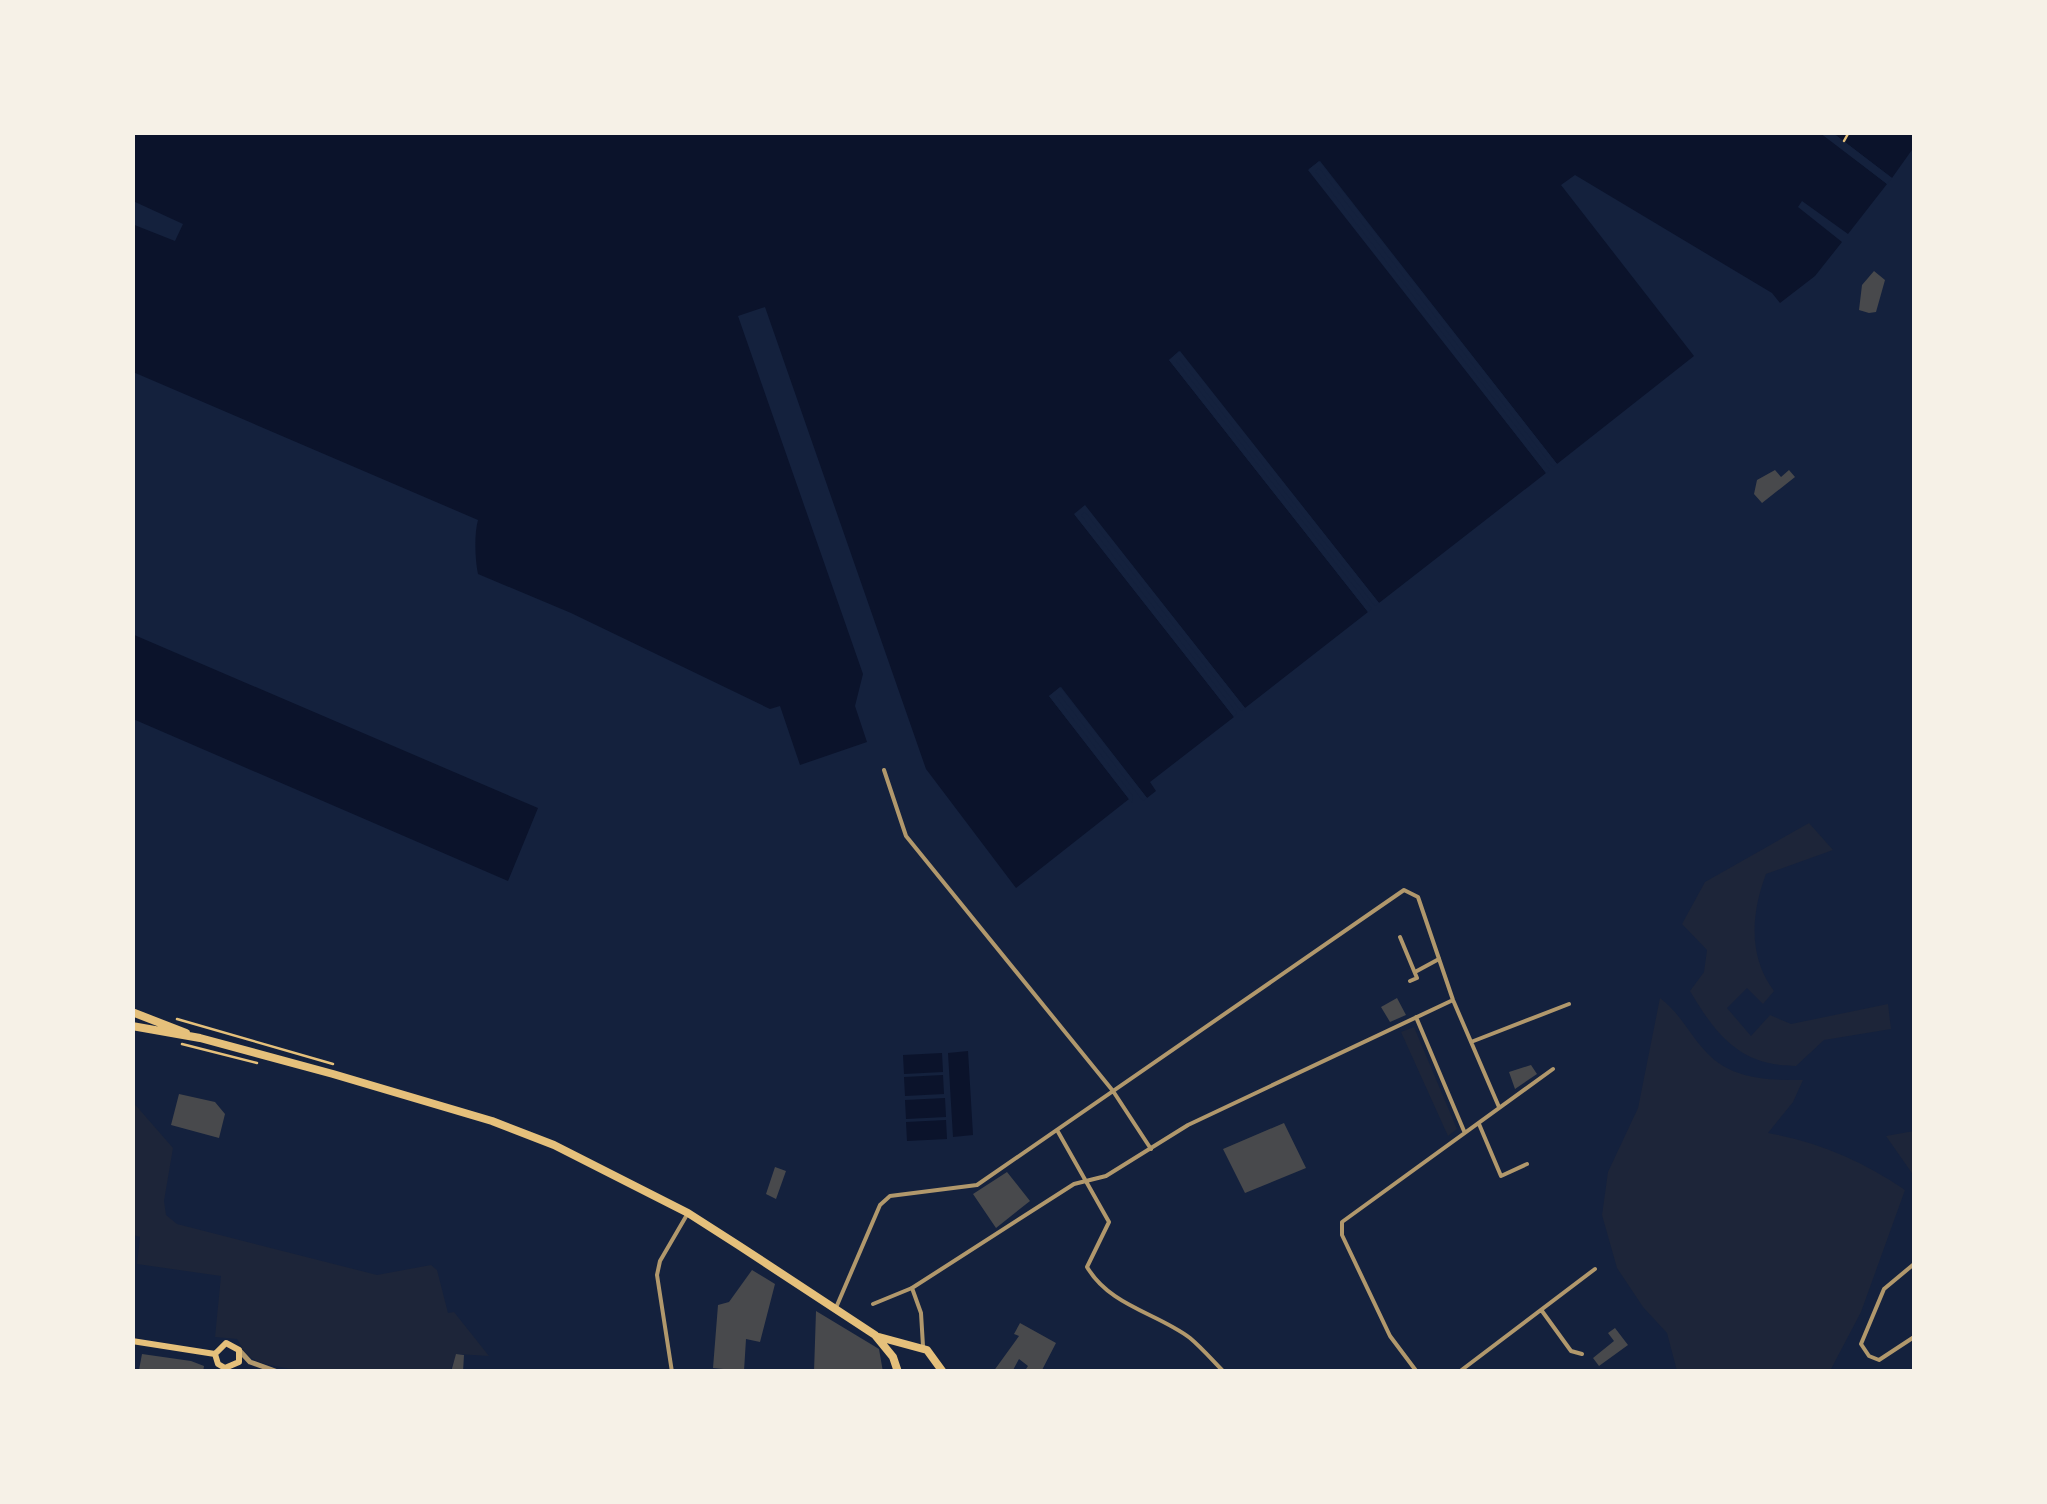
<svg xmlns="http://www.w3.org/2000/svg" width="2047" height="1504" viewBox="0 0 2047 1504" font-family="Signika,sans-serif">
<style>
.green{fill:#1d2539}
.water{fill:#0b132b}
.pier{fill:#14213d}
.building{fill:#48494c}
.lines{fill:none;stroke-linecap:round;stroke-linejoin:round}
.path{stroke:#e5c07b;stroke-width:2.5}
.pedestrian{stroke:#b1986c;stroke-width:4}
.minor{stroke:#b1986c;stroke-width:4}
.tertiary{stroke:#b1986c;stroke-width:5}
.secondary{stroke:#e5c07b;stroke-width:6}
.primary{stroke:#e5c07b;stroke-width:8}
</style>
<rect width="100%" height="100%" fill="#14213d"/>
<path class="green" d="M1809 823 1833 850 1766 874C1751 914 1748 956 1774 991L1763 1004 1747 988 1727 1008 1751 1036 1770 1015 1791 1024 1888 1004 1891 1029 1824 1040 1796 1066C1740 1066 1716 1035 1690 991L1704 972 1707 950 1682 924 1705 882Z
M1660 998C1681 1014 1689 1034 1707 1053 1733 1080 1768 1080 1803 1080L1793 1102 1768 1133C1818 1142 1863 1161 1905 1190L1861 1312 1830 1371H1677L1667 1333 1643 1307 1617 1268 1602 1215 1608 1172 1638 1108Z
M1414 1027 1457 1129 1448 1136 1401 1032Z
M132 1101 173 1148 164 1201 166 1215 177 1224 377 1275 431 1265 437 1270 448 1313 454 1312 489 1356 457 1354 450 1371C409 1371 279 1378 250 1357 244 1353 241 1345 237 1339L215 1337 221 1276 137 1264 140 1237 133 1235Z
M1914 1131V1176L1886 1136Z"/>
<path class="water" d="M133 132H1820L1887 184 1848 234 1802 201 1798 207 1842 242 1815 276 1780 303 1772 293 1575 175 1561 185 1694 356 1557 464 1320 161 1309 169 1546 473 1379 603 1179 351 1169 360 1368 612 1245 708 1085 506 1075 515 1234 717 1150 782 1156 791 1147 798 1061 687 1049 696 1129 799 1016 888 926 769 765 307 738 316 863 674 855 706 867 742 800 765 780 706 770 709 571 613 478 574C475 559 474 534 478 520L133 372 132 224 175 241 183 224 133 201Z
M1833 133H1914V147L1892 178Z
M132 634 538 808 508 881 133 719Z
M968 1051 973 1135 953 1137 948 1053Z
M942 1053 943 1072 904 1074 903 1055Z
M943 1075 944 1094 905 1096 904 1077Z
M945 1098 946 1117 906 1119 905 1100Z
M946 1120 947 1139 907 1141 906 1122Z"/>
<path class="pier" d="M1820 133H1833L1892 178 1887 184Z
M1319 161 1557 464 1553 467 1319 168 1315 171 1550 470 1546 473 1308 170Z
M1180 351 1379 603 1375 606 1179 358 1176 361 1372 609 1368 612 1169 360Z
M1085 505 1245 708 1241 711 1085 512 1081 515 1237 713 1234 717 1074 514Z
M1060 687 1147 798 1143 801 1059 694 1056 697 1133 796 1132 803 1049 696Z"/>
<path class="building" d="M1874 271 1885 280 1876 312 1869 313 1859 310 1862 285Z
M1775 470 1781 477 1789 470 1795 477 1762 503 1754 494 1757 480Z
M1397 998 1406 1015 1390 1022 1381 1007Z
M1531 1065 1537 1074 1515 1089 1509 1072Z
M179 1094 215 1102 225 1114 219 1138 171 1125Z
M1284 1123 1306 1168 1245 1193 1223 1149Z
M775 1167 786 1171 776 1199 766 1194Z
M1007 1172 1030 1201 996 1228 973 1194Z
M752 1270 775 1284 760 1342 746 1339 744 1371 713 1368 718 1305 729 1302Z
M816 1311 879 1349 883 1372H814Z
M1020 1323 1056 1343 1041 1372H1024L1028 1366 1019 1359 1012 1372H993L1019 1336 1014 1334Z
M1615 1328 1628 1345 1599 1366 1593 1358 1614 1341 1608 1333Z
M142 1354 191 1361 204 1366 203 1372 139 1370Z
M456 1354 464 1355 463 1372H451Z"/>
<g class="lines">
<path class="path" d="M1844 141 1849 132
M177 1019 333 1064
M182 1044 257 1063"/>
<path class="pedestrian" d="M1400 937 1417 978 1410 981
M1415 972 1439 959
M873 1304 912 1288"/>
<path class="minor" d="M884 770 906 836 1113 1091 1151 1149
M1416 1017 1464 1131
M1471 1042 1569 1004
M1479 1124 1501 1176 1527 1164
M1057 1130 1109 1222 1087 1267C1110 1306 1157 1313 1190 1338 1202 1348 1213 1361 1224 1372
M1914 1264 1884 1289 1861 1344 1869 1356 1879 1360 1914 1337
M835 1310 880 1205 890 1196 977 1185 1404 890 1418 897 1453 1000 1499 1107
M1542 1311 1571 1351 1582 1354
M923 1346 921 1313 912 1288 1074 1184 1106 1176 1188 1125 1453 1000
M672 1372 657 1275 660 1261 688 1213
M1417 1372 1390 1336 1342 1235V1222L1553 1069
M1459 1372 1595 1269"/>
<path class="tertiary" d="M239 1350 250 1362 278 1372"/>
<path class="secondary" d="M132 1341 215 1354
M215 1354 226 1343 239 1350V1362L225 1368
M215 1354 218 1364 225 1368"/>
<path class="primary" d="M132 1012 186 1033
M132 1026 200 1038 333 1074 492 1121 554 1145 688 1213 738 1245 875 1335 893 1357 898 1372
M879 1337 927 1350 943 1372"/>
</g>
<rect width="2047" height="1504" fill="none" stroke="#f6f1e7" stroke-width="270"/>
</svg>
